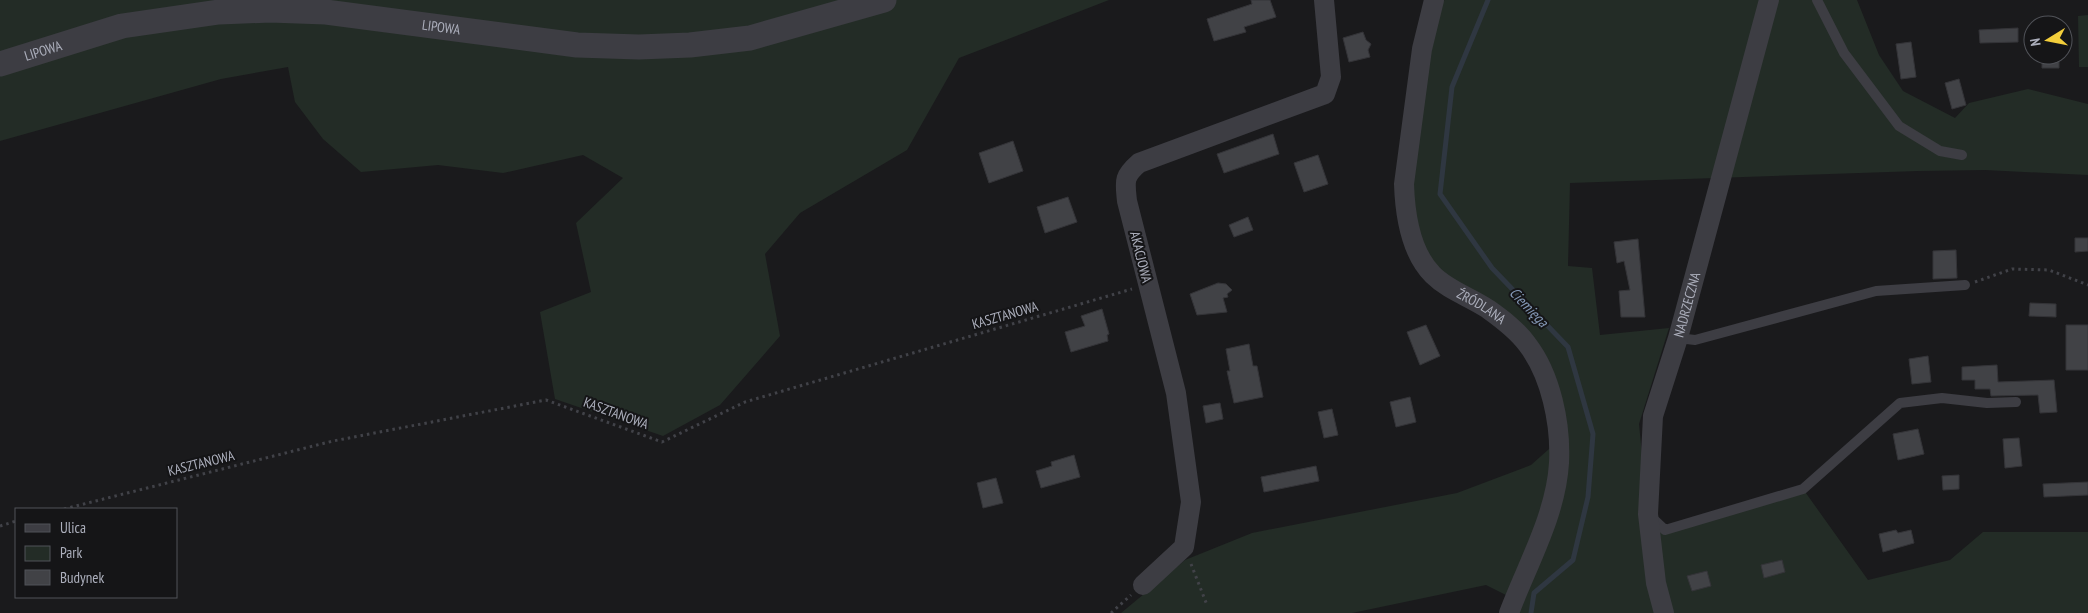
<svg xmlns="http://www.w3.org/2000/svg" width="2088" height="613" viewBox="0 0 2088 613" font-family="'PT Sans Narrow',sans-serif">
<style>
.green{fill:#232c26}
.lines{fill:none;stroke-linecap:round;stroke-linejoin:round}
.stream{stroke:#2f3741;stroke-width:5}
.building{fill:#414246;stroke:#343438}
.path{stroke:#414248;stroke-width:3;stroke-dasharray:2.5 4;stroke-linecap:butt}
.service{stroke:#3d3d43;stroke-width:10}
.minor{stroke:#3d3d43;stroke-width:20}
.tertiary{stroke:#3d3d43;stroke-width:25}
.labels{text-anchor:middle;dominant-baseline:central;stroke-width:4;stroke-linejoin:round;paint-order:stroke}
.street-label{font-size:14px;fill:#acafbc;stroke:#151517}
.water-label{font-size:15px;font-style:italic;fill:#8498b6;stroke:#151517}
</style>
<rect width="100%" height="100%" fill="#1a1a1c"/>
<path class="green" d="M0 0H1109L959 58 907 150 800 213 765 254 780 336 720 405 663 436 555 399 540 312 591 292 576 223 623 178 583 155 503 173 438 165 361 172 323 139 295 102 288 67 221 79 0 141Z
M1445 0H1857L1879 55 1903 91 1955 118 1969 103 2028 89 2088 104V175L1985 170 1918 171 1570 183 1568 266 1592 268 1600 335 1669 328 1639 424 1648 514 1665 530 1803 489 1868 580 1950 560 1983 532H2088V613H1511L1514 599 1486 585 1352 613H1121L1185 560 1252 533 1457 493 1531 465 1558 441 1535 355 1432 274 1404 184 1433 6Z
M2088 15V67H2079L2078 16Z"/>
<g class="lines">
<path class="stream" d="M1488 0 1452 87 1440 194 1492 268 1568 347 1593 434 1588 497 1573 560 1534 593 1531 613"/>
</g>
<path class="building" d="M1251 0H1270L1276 17 1244 27 1246 32 1214 41 1207 19 1252 4Z
M2018 28V42L1980 43 1979 30Z
M1363 32 1366 40 1371 44 1368 50 1370 57 1349 62 1343 38Z
M1911 42 1916 77 1901 79 1896 44Z
M2042 55H2059V68H2042Z
M1959 79 1966 105 1952 109 1945 83Z
M1273 134 1279 154 1224 173 1217 154Z
M1013 141 1023 171 989 183 979 153Z
M1318 155 1328 184 1304 192 1294 163Z
M1068 197 1077 222 1045 233 1037 207Z
M1248 217 1253 230 1234 237 1229 225Z
M2075 238H2088V251L2075 252Z
M1638 239 1645 317H1621L1619 291 1630 290 1624 261 1617 263 1614 242Z
M1956 250 1957 278 1933 279V251Z
M1218 283 1226 284 1232 290 1227 294 1228 297 1223 298 1227 312 1197 315 1190 294Z
M2030 303 2056 304V317L2029 316Z
M1102 309 1109 334 1107 335 1108 341 1071 352 1065 332 1085 326 1081 316Z
M1426 325 1440 356 1420 365 1407 332Z
M2066 325H2088V370H2066Z
M1249 344 1253 366H1257L1263 397 1234 403 1227 371H1230L1226 349Z
M1928 356 1931 382 1912 384 1909 359Z
M1997 365 1998 382 2054 380 2057 412 2040 413 2038 395 1991 396 1990 389H1975V380H1962V367Z
M1410 397 1416 422 1396 427 1390 402Z
M1220 403 1223 419 1206 423 1203 406Z
M1332 409 1338 435 1324 438 1318 412Z
M1918 429 1924 454 1898 460 1893 434Z
M2019 438 2022 466 2005 468 2003 439Z
M1074 455 1080 477 1041 488 1036 471 1052 466 1051 462Z
M1316 466 1319 481 1264 492 1261 477Z
M1959 475V489L1943 490 1942 476Z
M996 478 1003 503 983 508 977 483Z
M2088 482V495L2044 497 2043 484Z
M1896 530 1898 533 1911 530 1914 543 1883 552 1879 534Z
M1782 560 1785 572 1764 578 1761 565Z
M1707 571 1711 586 1692 591 1687 576Z"/>
<g class="lines">
<path class="path" d="M1975 282 2012 269 2049 270 2088 285
M64 509 333 441 546 400 662 442 745 402 1132 289
M0 526 16 521
M1191 564 1207 605
M1111 613 1131 595"/>
<path class="service" d="M1817 0 1844 53 1899 126 1940 151 1962 155
M1678 338 1695 340 1876 291 1965 285
M1650 516 1665 530 1803 489 1900 403 1942 398 1987 403 2016 402"/>
<g class="minor">
<path id="s1" d="M1434 0 1422 49 1404 184C1405 215 1410 252 1433 275 1448 290 1470 297 1488 309 1502 319 1517 330 1527 344 1551 375 1561 424 1559 463 1556 515 1527 565 1509 613"/>
<path d="M1143 585 1184 547 1191 502 1176 393 1127 201C1125 181 1123 177 1139 163L1325 94 1331 77 1324 0"/>
<path id="s2" d="M1664 613 1656 583 1648 514 1653 416 1678 338 1769 0"/>
</g>
<path class="tertiary" id="s3" d="M0 64 122 26 219 12 270 10 326 12 577 45 639 47 690 45 750 38 884 0"/>
</g>
<g class="labels">
<g class="street-label">
<text stroke="none"><textPath href="#s3" startOffset="449">LIPOWA</textPath></text>
<text stroke="none"><textPath href="#s3" startOffset="45">LIPOWA</textPath></text>
<text transform="translate(1141 257) rotate(76)">AKACJOWA</text>
<text stroke="none"><textPath href="#s2" startOffset="315">NADRZECZNA</textPath></text>
<text stroke="none"><textPath href="#s1" startOffset="342">ŹRÓDLANA</textPath></text>
<text transform="translate(1005 315) rotate(-16)">KASZTANOWA</text>
<text transform="translate(616 413) rotate(20)">KASZTANOWA</text>
<text transform="translate(201 463) rotate(-14)">KASZTANOWA</text>
</g>
<g class="water-label">
<text transform="translate(1529 307) rotate(46)">Ciemięga</text>
</g>
</g>
<rect x="15" y="508" width="162" height="90" fill="#151517" stroke="#515359"/>
<rect x="25" y="524" width="25" height="8" fill="#3d3d43" stroke="#515359"/>
<text x="60" y="533" font-size="15" fill="#acafbc">Ulica</text>
<rect x="25" y="546" width="25" height="15" fill="#232c26" stroke="#515359"/>
<text x="60" y="558" font-size="15" fill="#acafbc">Park</text>
<rect x="25" y="570" width="25" height="15" fill="#414246" stroke="#515359"/>
<text x="60" y="583" font-size="15" fill="#acafbc">Budynek</text>
<g transform="translate(2048 40) rotate(260)"><circle r="24" fill="#151517" stroke="#515359"/>
<path d="M0-4L9 19L0 12L-9 19Z" fill="#f3ce3b"/>
<text y="-8" font-size="14" font-weight="bold" text-anchor="middle" fill="#acafbc">N</text>
</g>
</svg>
